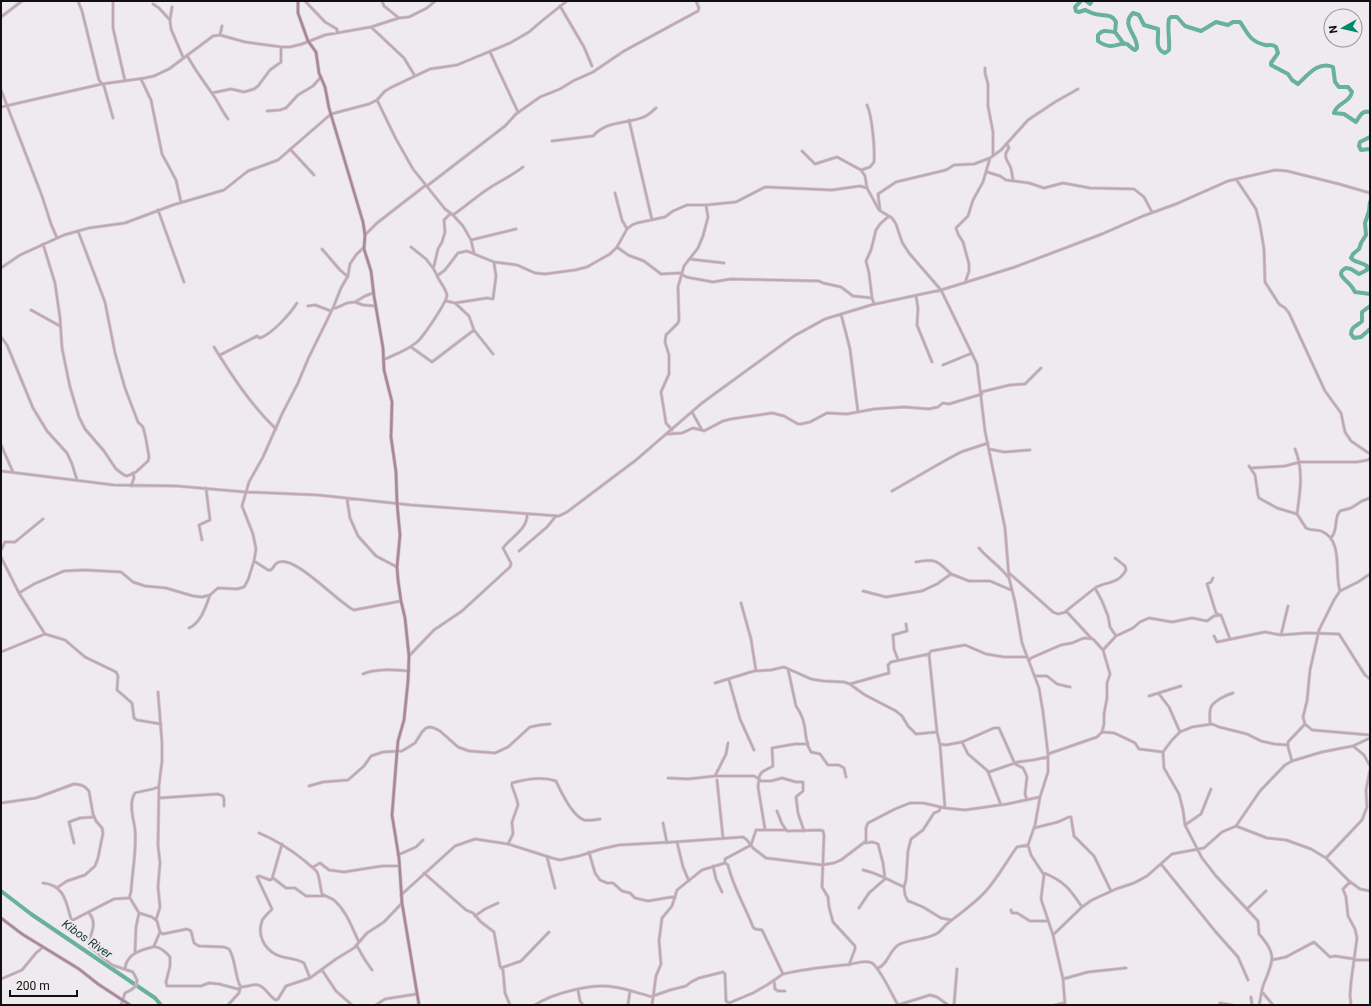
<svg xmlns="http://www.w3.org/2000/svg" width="1371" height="1006" viewBox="0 0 1371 1006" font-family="Roboto,sans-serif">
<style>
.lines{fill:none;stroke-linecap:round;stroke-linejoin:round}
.river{stroke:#68b19b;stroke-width:4}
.street-casing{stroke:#cbc7ca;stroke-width:3.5}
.secondary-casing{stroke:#cbc7ca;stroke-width:4}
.street{stroke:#c1a7b5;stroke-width:2}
.secondary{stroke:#ab859b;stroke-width:2.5}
.labels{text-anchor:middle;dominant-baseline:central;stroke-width:4;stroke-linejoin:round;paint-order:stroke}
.water-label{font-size:12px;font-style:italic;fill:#15372e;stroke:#efeaed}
</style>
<rect width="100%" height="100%" fill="#efeaed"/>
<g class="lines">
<path class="river" d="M1081 1 1075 7 1076 11 1079 12 1085 10C1088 11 1091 13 1095 14 1103 16 1111 13 1116 22L1115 32C1108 32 1104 28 1098 35V41C1113 52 1119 41 1127 44 1130 46 1132 49 1135 50L1137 48C1138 35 1120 25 1133 13L1139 15 1144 25 1158 29C1159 38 1154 49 1165 53L1169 50C1170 40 1167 27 1169 19L1171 17H1177L1185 26 1201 31 1216 22 1228 25 1233 22H1240C1248 33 1249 41 1265 45 1269 46 1272 43 1276 47L1278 53 1271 63V65L1288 74 1292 80 1298 84C1308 75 1318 61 1333 67L1335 82 1339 87H1348L1352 92C1350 103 1336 103 1334 113L1344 114 1356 122C1360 116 1362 110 1370 112
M1086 1 1090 4 1092 1
M1115 32 1124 44
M1370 137 1360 142 1359 146 1361 150 1370 149
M1370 202 1369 211 1365 223 1366 235 1361 243 1359 249 1353 254 1351 258C1355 263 1362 262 1367 266V270L1359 274 1351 269 1346 268C1334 274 1347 280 1351 286 1353 288 1354 290 1355 292L1370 294
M1370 306 1362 312V321C1358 326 1351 326 1351 334L1354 338 1361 337 1370 329
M1 891 31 914 155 998 161 1005"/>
<defs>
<path id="street" d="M78 1 82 11 99 80 104 86 113 118
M113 1V28L125 81
M305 1 325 22 337 29V33
M382 1 384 6 399 18
M153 4 159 8 170 20
M560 6 584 47 592 66
M172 7 170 20 171 29 183 57
M1 17 22 1
M371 27 404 58 415 76
M220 35 222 26
M490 52 518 112
M187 55C194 69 203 80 211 92 218 101 222 111 228 119
M985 68V73L988 84V106L993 132V155
M141 79 151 100 162 154 176 180 181 202
M1 90 42 196 51 224 57 238
M212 93 231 89 244 92 254 89 258 86 270 70 281 62V47
M377 100 396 139 413 169 445 209 453 215 463 226 471 240 474 253
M1 107 102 84 145 78 154 76 169 69 213 36 220 35 245 42 282 47H290L302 44 325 35 371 27 399 18 409 17 427 8 435 1
M267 111 280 110 286 108 298 95 313 86 321 77
M629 120 652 220
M552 141 593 136C608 119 627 125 646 116 649 114 653 111 656 108
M1007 144 1009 148C1003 155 1006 159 1010 166 1012 170 1012 176 1013 180
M290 149 314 175
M802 151 815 164 837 157 861 170 865 176 867 188
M861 170 870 167 874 162C875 149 872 115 867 105
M987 172 1000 176 1006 180 1029 183 1044 188 1063 183 1090 188 1134 189 1144 197 1152 212
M1236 179 1256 209 1260 225 1264 249 1265 282 1279 304 1285 308 1289 313 1325 391 1341 413 1345 432 1351 441 1370 454
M427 186 505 126 516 114 540 97 560 89 573 81 593 72 624 51 698 11 699 8 696 1
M615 193 622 220 627 229
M158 210 184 282
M880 210 878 194 896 182 946 170 954 165 974 164 990 158 1001 150 1028 120 1055 102 1078 89
M453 215C466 206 478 195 491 187 502 180 513 175 523 167
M365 235 377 223 426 185
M471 240 516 229
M43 244 55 283 60 318 62 348 70 387 79 417 85 429 104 451 116 469 124 475 127 476 136 472 148 461 149 457 146 439 143 427 138 422 125 388 115 353 105 302 78 231
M411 247 426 259 433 268
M617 247 628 255 644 261 661 274 680 273 686 277 713 282 731 279 819 281 823 283 841 287 853 296 872 298 874 304
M322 249 340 270 347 276
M689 259 724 263
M1 268 20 255 64 235 89 228 125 223 173 205 224 190 248 171 278 160 331 114 369 104 377 100 385 91 392 87 430 69 457 65 510 43 529 32 543 20 567 1
M437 275 433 268 434 266 438 249 442 242 445 232 444 220 451 213
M965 283 969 271V264L963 242 958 234 956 228 968 216 973 200 983 182 990 158
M916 296 918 308 917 325 932 362
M872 298 869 273 866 261 871 250 876 230 880 224 889 216
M446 301 455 303 487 298 493 299 496 276 494 263
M355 302 363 305 375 306
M455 303 469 316 474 330 493 354
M308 306 315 305 331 311
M333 308H336L347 303 355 302 365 296 373 293
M31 310 60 326
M841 314 850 349 858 412
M1 337 7 345 33 408 47 431 67 453 72 464 77 480
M214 347C232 376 251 405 276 429
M411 347 432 362 474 330
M220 355 257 336 260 338C272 334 290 314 297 303
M383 360C394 355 408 350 417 342 423 337 447 302 447 295 446 289 440 282 437 276L445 270 458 253 467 251 494 262 517 265 535 273 545 274 575 270 587 267 610 254 617 247 627 229 632 225 637 223 665 217 673 211 687 205H706L736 202 765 187 832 190 860 186 867 188 879 210 892 218 896 224 902 242 909 253 941 290 977 364 985 431 1005 528 1009 578 1015 602 1022 643 1039 688 1043 712 1048 754V772L1040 797 1035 825 1028 845 1031 855 1044 875 1041 899 1053 935 1060 966 1063 979 1065 1005
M943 365 972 353
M981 392 1010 385 1025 384 1041 368
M692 412 702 430 704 431 723 421 731 419 772 413 784 416 798 424H801L810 422 827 413 847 414 874 409 904 407 929 409 938 407 943 403 949 404 982 394
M672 430 666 423 661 392 669 374V355L665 342 666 335 678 323 679 320 678 287 684 266 698 248 703 236 708 217 706 205
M668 434 682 433 693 428 701 430
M1 445 13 472
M989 449 1004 452 1030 450
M1295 449C1304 470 1300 493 1297 514
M1249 466 1255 475 1258 495 1259 498 1277 508 1297 514 1306 528C1311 531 1316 529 1321 531 1344 540 1334 573 1340 591
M1251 468 1285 466 1300 462H1357L1368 460 1370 458
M1 471 114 485 177 486 245 492 318 495 411 505 559 516 567 512 636 460 702 403 794 336 825 319 871 305 941 290 1015 267 1102 234 1143 216 1176 204 1228 181 1275 170 1287 171 1339 184 1370 193
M131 486 134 478 133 473
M892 491 946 460 961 452 988 443
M347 499 350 518 358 536 376 556 397 567
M1331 538C1339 529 1333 519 1340 511L1351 508 1362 501 1370 498
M202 540 199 525 210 520 206 488
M979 548C988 559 1000 566 1008 577
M1 550 5 542H15L43 519
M519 551 547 527 556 516
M1 557 19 593 45 634 65 640 85 657 116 672 118 676 117 690 132 703 134 718 137 720 161 724
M254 561 268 570H271C273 568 274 565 277 563 293 552 339 604 354 610L401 601
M916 562C935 558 938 561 951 574
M1009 573 1053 612 1058 614 1066 612
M1370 574 1358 582 1340 591 1334 600 1319 630 1310 670 1307 701 1303 717 1305 724 1312 730 1370 735
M1213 578 1211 582 1207 584 1216 613 1219 615
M1095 588 1102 601 1108 616 1110 627 1116 636
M863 591 886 597 922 591 937 584 951 574 969 581H990L1011 590
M19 593 34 584 64 571 85 570 121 572 133 582 145 586 166 588 193 596 202 597 210 595 218 588 237 589 244 587 248 580 254 561 256 549 253 534 242 506 249 482 263 457 282 414 298 383 308 359 333 308 341 288 348 276 350 264 356 255 364 247
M741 603 751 639 756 671
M189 628C201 623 206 606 210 595
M1281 635 1288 606
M1214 636 1217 642 1265 632 1281 635 1307 633 1339 634 1365 675 1370 679
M1092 639 1066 611 1095 588C1106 581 1118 585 1126 570L1125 566 1115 558
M1103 650 1116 636 1133 628 1140 622 1149 618 1172 622 1192 618 1207 621 1214 616 1221 615 1230 639
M1 652 45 634
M929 654 937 732 940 745 945 808
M409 656 434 630 462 611 510 567 511 563 503 548C511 537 528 529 527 514
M898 660 894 649 893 635 907 631 906 624
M1029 661 1031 658 1061 645 1072 643 1084 638 1093 639 1103 650 1110 674 1107 683V698L1104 714V724L1102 732 1097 737 1048 754
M788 669 796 706C800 712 803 717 804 724 806 731 805 738 808 744H795L772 748 773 766C767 770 759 771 759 779L761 781H771L782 778 796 782H803V791L796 797 798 813 804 831
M363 674C375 668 395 670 409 671
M1035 676H1047L1057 684 1070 687
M729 680 740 719 754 750
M715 683 754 671 771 670 784 667 811 679 823 681 844 682 850 684 889 673 888 665 891 662 929 654 931 651 965 645 986 654 1004 657H1027
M851 685 865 695 896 711 902 716 908 726 916 734 937 732
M1159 694 1169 707 1180 732
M1149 696 1181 686
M1210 724C1210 719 1209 712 1211 707 1214 701 1226 695 1233 693
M1102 732 1114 733 1127 739 1135 743 1139 749 1163 752
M962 742 994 728H999L1015 764 1023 768 1025 772 1027 777 1025 794 1027 800
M807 744 811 752 820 754 828 765H839L844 768 846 777
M940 744 946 745 962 742 968 754 989 772 1018 762 1033 760 1048 757
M1353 746 1364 755 1370 766
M1292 761 1288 747V742L1305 724
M988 772 1001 805
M715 776 726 754 728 743
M668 778 688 779 715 776H754L759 779 758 787 765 829
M717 780 723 838
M309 786 323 782 348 780 364 766 371 756 383 752 402 751 415 743 422 732 426 728 430 727 434 728 440 731 458 747 469 751 495 753 508 747 530 727 540 725 550 724
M159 798 218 794 223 796 224 799V806
M1 803 36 798 74 784 81 785 85 787 89 791 93 814 96 821 102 828 103 833 98 858 95 866 85 875 67 881 58 887
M941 807 939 811 934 813 923 830 911 839 908 851 906 880 904 887 905 895 908 901 911 902 923 907 941 918 951 920
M777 811 782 824 787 831 820 830 823 831 824 835 822 887 828 897 829 907 833 922 855 946V949L849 965
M663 823 667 843
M1185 825 1201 814 1211 789
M1236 826 1267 838 1286 840 1311 849 1326 858 1349 881 1360 889 1370 891
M1034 828 1058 822 1069 817H1071L1074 836 1094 856 1111 891
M259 833C276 840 290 849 305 861 309 865 314 868 317 872 320 878 320 887 322 894 326 897 331 897 335 901 347 912 352 928 359 942
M677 842 683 867 689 881
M74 843 69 822 80 818 94 817
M282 844 272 879 270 880 259 876 257 877 272 909C269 913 264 916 262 921 257 935 264 949 277 955 286 959 296 958 304 963L310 978
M508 844 513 834 512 822 518 805 517 800 512 786V783C526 779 542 776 556 781 561 792 573 816 584 820 590 821 595 820 600 819
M589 852 595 873 600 880 607 883H613L622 891 630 893 635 898 648 901 672 897 675 898
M398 855 416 847 423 840
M547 857 555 888
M1326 858 1362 820 1367 807 1366 790 1370 770
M725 863V859L751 845 756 830H785
M1161 864 1215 931 1238 957 1248 980
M713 866 716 879 722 892
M313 867 320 863 329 870 344 872 382 866H399
M863 870C878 873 890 881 904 887
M424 873 466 910 473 913 481 922 494 932 500 966 503 970 505 993 510 1005
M1044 873C1064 881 1070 889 1082 907
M273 878 286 888H295L306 896H323
M1350 882 1343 889 1346 897 1348 916 1355 929 1357 938 1351 982 1350 995 1351 1005
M43 883C64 885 66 901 71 919L73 920 114 899 129 898
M401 895 455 846 475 839 508 844 552 858 560 860 579 856 601 849 619 845 674 842 743 837 747 840 753 848 766 858 822 865 834 863 841 860 866 841V828L868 823 895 809 910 803H923L945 808 965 810 1007 804 1040 797
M129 898 131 892C132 872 137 850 135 830 134 820 128 803 135 793 136 792 153 790 158 787
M130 898 139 913 152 917 157 921 160 932 154 946
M859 908 869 893 885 879 883 863 878 844 873 842 865 843
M1248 908 1266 891
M1011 910 1012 913H1017L1030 921H1048
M89 913C97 922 92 933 88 943L90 947 112 965 133 972 137 980C137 988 131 990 125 993L121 1005
M475 916 485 909 498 903
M156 920 160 907 158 887 160 863 158 845 159 785 162 761V743L158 692
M160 932 163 934 187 929 191 931 194 943 199 946 224 947 229 949C236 959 235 980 241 987
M1053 935 1082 907 1092 900 1116 889 1134 883 1147 876 1172 854 1204 848 1222 832 1236 826 1260 791 1285 765 1292 761 1322 752 1353 746 1370 738
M357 946 365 960 372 970
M135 952 136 927 139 913
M1272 960 1286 957 1314 942 1330 957 1335 956 1354 959
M1354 960H1370
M501 968 521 961 549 932
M878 968C889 964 889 949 900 944 911 939 925 940 936 934 941 932 943 927 947 924 959 914 973 905 985 892 997 879 1006 862 1017 847L1028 845
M125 969C126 956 137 951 149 948 150 948 154 946 155 947 160 947 167 953 170 957V966L166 982 167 986H201L209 983 219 984 238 989 240 988 241 987C246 987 253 984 258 985 266 987 269 997 276 1000L278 999 286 986 310 978 336 959 354 948 367 933 384 922 402 903
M322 970 336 991 352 1005
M783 974C803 969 824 967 844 965 853 965 863 959 872 963 880 968 892 995 898 1005
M1 979 22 970 36 953 42 948
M1063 979 1088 972 1126 968
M774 980 775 989 778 991H785
M578 990 580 1001 583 1005
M1263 993 1273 1005
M653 996 670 990 686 986 691 982 699 978 723 972 725 974 726 1001 729 1003 753 993 767 985 783 974 762 930 755 929 753 927C745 906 733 887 728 865L725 863
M1251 997 1252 1005
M228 1005 239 993 240 989
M376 1005 385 999 417 994
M535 1005C553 993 593 983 614 987 628 989 640 994 653 997
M628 1005 630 991
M652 1005 656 976 661 964 659 941 662 918 672 906 677 890 702 870 725 863
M898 1005 930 995 937 997 948 1005
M954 1005 957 969
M1055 1005 1064 1003
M1219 1005 1220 1003 1232 1005
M1259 1005C1261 999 1261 992 1263 986 1272 962 1279 956 1259 934L1258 921 1216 876 1202 858 1185 825 1183 810 1179 794 1164 768 1163 752 1172 740 1180 732 1192 727 1212 724 1219 727 1247 734 1261 741 1274 744 1288 745"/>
<path id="secondary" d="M298 1V13L308 41 316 52 319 73 325 87 329 108 363 222 365 235 364 249 371 271 374 296 383 348 384 370 392 402 391 437 396 472 397 503 400 535 397 567 398 580 401 601 405 618 409 656 408 681 404 720 398 741 397 752 392 815 399 858 402 903 419 1005
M1 918 22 934 79 969 98 984 130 1005"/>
</defs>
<use href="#street" class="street-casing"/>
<use href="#secondary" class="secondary-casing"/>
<use href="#street" class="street"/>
<use href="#secondary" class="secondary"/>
</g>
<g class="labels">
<g class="water-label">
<text transform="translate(87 939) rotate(35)">Kibos River</text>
</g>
</g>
<rect width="1371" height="1006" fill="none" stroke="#110f10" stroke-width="4"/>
<g transform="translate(1343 28) rotate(262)"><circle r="19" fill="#efeaed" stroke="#969295"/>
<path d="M0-3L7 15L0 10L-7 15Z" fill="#00886d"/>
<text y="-6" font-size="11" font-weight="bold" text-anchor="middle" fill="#110f10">N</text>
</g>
<path d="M10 990v6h67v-6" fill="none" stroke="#110f10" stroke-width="2"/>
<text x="16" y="990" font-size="12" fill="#110f10" stroke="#efeaed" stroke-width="3" paint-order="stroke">200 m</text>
</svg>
